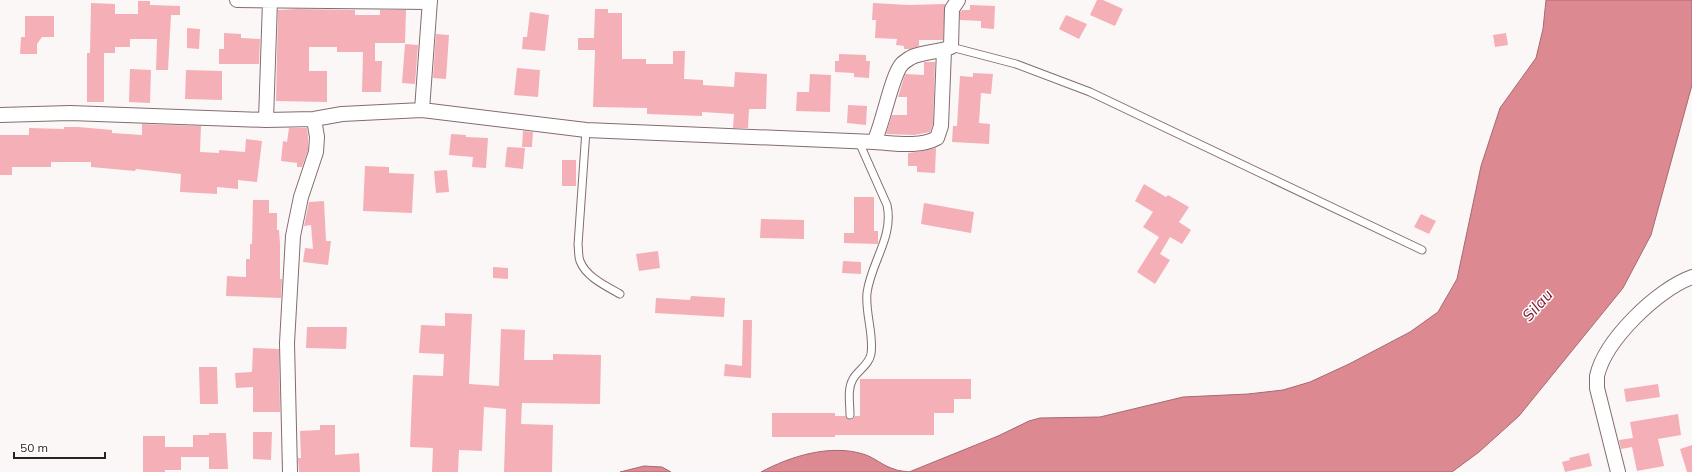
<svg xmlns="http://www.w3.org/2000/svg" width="1692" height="472" viewBox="0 0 1692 472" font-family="Mulish,sans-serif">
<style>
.water{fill:#dc8992;stroke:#a76a71}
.building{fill:#f5afb6}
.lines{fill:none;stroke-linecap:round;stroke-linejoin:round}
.lane-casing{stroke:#836c6e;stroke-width:9}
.street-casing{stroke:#836c6e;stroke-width:16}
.lane{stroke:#fff;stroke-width:7}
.street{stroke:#fff;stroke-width:14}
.labels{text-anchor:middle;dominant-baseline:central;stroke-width:3;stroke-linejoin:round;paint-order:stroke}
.water-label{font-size:16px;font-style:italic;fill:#7d1a31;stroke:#fff}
</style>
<rect width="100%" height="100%" fill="#fcf7f7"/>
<path class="water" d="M1546 0H1692V85L1651 235 1623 288 1519 416 1479 452 1452 472H761C791 456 830 444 863 454 874 457 883 466 894 469 898 471 904 471 909 472L998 436 1029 421 1040 418 1100 417 1183 397 1248 394 1283 390 1310 382 1349 364 1410 332 1438 312 1457 279 1481 166 1500 108 1536 58 1543 29Z
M644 466 662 467 671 472H620Z"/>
<path class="building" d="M1097 0H1103L1123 9 1115 26 1090 15Z
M138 1H150V5L180 6V15H171L168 70H156L157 39H130V47H115V53H104V102H87V53H90L91 3 115 4V14H138Z
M873 3 909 5 945 4 943 40H919V46L910 49H904V46L896 45 897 39 875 38 876 20H872Z
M970 5 995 6 994 29 981 28V21L960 20V12L962 10H970Z
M297 9 355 10V15H380V10H406L405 43H375V61H382L381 92H362L363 52H337V47H309V71H327V102L276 101 278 10Z
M595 9H608V13H622V59H646V64H673V51H685L684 79 703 80V85L734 87 735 72 767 74 766 109H749L748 128H733L734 114 702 112V116L647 114V108L593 107 595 50H578V38H594Z
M530 12 549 15 545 51 522 49 523 37H527Z
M1066 15 1087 24 1079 39 1059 29Z
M25 16H54V37H42L37 44V54H20L21 37H25Z
M187 28 200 29 199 49 187 48Z
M224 33 241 34V38L260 39 259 64H219V49H224Z
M1506 33 1508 45 1495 47 1493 35Z
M436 34 449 35 446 79 433 78Z
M405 44 418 45 415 84 402 83Z
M839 54 866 55V61H870L869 78 854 77V73L835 72V61H839Z
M924 62H935L933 124 930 132 914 135 886 134 892 115H907V97H898L905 74 924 75Z
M517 68 540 70 538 97 514 95Z
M130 69 151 70 150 103 129 102Z
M186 70 222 71V100L185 99Z
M973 73 993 74 991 94 981 93 979 123 990 124 989 144 952 142 953 126H957L960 76 973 77Z
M810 74 831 75 830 112 796 111 797 92H809Z
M848 105 867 106 866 125 847 123Z
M142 124 201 126 200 152 219 153V150L245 152 246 139 262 141 257 182 238 180V189L217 187V194L180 192 181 174 136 169 135 171 91 167V162H51V167H12V175H0V135H29V128L64 129V127H78L112 130V133L142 135Z
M289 128H307L308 137V150L302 167H297V163L281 161 283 141 287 142Z
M523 131 533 132 532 147H522Z
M451 134 466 135V137L488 138 486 168 472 167 473 157 449 155Z
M507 147 525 148 523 169 505 167Z
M936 148 935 173 917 172V166H908V153L923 151Z
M562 160H576V186H562Z
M365 166 389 167V173L414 174 412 213 363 211Z
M447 170 449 192 436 193 434 171Z
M1144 184 1166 197 1168 195 1189 207 1179 222 1191 230 1182 244 1170 237 1160 254 1170 260 1155 284 1137 272 1159 237 1143 227 1153 212 1135 201Z
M854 197H874V231H878V244L844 243V233H854Z
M253 200H269V213H277V230H279L280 244V279H282L281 298 226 296 227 276 246 277V259H250V244H252Z
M324 201 326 241H331L328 265 303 262 305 248 313 249 311 225 304 226 309 202Z
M924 203 974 212 971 233 921 224Z
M1421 214 1436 221 1429 234 1414 227Z
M761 219 804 220V239L760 238Z
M658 251 660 268 639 271 636 254Z
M843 261 861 262V274L842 273Z
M493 267 508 268V279L493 278Z
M691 296 725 298 724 317 655 313 656 298 690 300Z
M445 313 472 314 469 384 499 386 501 329 525 330 524 360H553V354L601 355 600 404 522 403 521 424 553 425 552 472H504L506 409 484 407 482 451 459 450 458 472H432L433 448 410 447 413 375 443 376 444 354 419 353 421 325 445 326Z
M743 320H752L751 378 724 376 725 364 742 366Z
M307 327H347L346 349 306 348Z
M253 348 279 349 280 412H253V387L236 388 235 373 252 372Z
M199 367H217L218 404H200Z
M860 379H971V399H954V413H934V435H835V437H772V413H835V416H845L850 420 853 419 855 416H860Z
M1658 384 1660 397 1626 402 1624 389Z
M1678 414 1681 435 1658 439 1664 466 1637 471 1632 447 1621 449 1619 440 1633 438 1630 422Z
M320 425H335V455L359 453 360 472H299L298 458H301L300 431 320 430Z
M253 432H272L271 460 253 459Z
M209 433H226L228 469H209V457H181V470H165V472H143V436H165V447H193V435H209Z
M1692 445V472H1687L1680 449Z
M1589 453 1592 466 1565 472 1562 462 1570 460 1569 458Z"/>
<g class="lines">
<defs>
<path id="lane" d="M951 47 1016 64 1090 92 1422 250
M586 130 578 245C579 250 578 256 580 261 586 277 606 286 620 294
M850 415C850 403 847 389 853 379 858 370 869 365 871 354 874 334 865 313 867 293 871 262 894 237 887 205L859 142"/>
<path id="street" d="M237 0 430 2
M422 110 430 0
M0 115 70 113 266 120 314 119 342 114 422 110 586 130 874 142C883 124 892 74 902 64 904 62 907 60 910 58 923 51 938 53 951 47L952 9 958 0
M266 120 270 1
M874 142C894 143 919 148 937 138L941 126 944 50
M290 472 287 343 293 236 301 197 316 152 317 137 314 119
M1618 472 1597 388C1597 384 1597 380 1597 376 1605 340 1658 289 1692 277"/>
</defs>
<use href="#lane" class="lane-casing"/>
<use href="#street" class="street-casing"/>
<use href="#lane" class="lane"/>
<use href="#street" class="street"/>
</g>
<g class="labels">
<g class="water-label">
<text transform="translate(1537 305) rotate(-48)">Silau</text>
</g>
</g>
<path d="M14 452v6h91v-6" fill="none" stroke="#2c2223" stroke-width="2"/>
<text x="20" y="452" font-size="12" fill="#2c2223" stroke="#ffffff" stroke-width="3" paint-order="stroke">50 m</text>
</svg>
